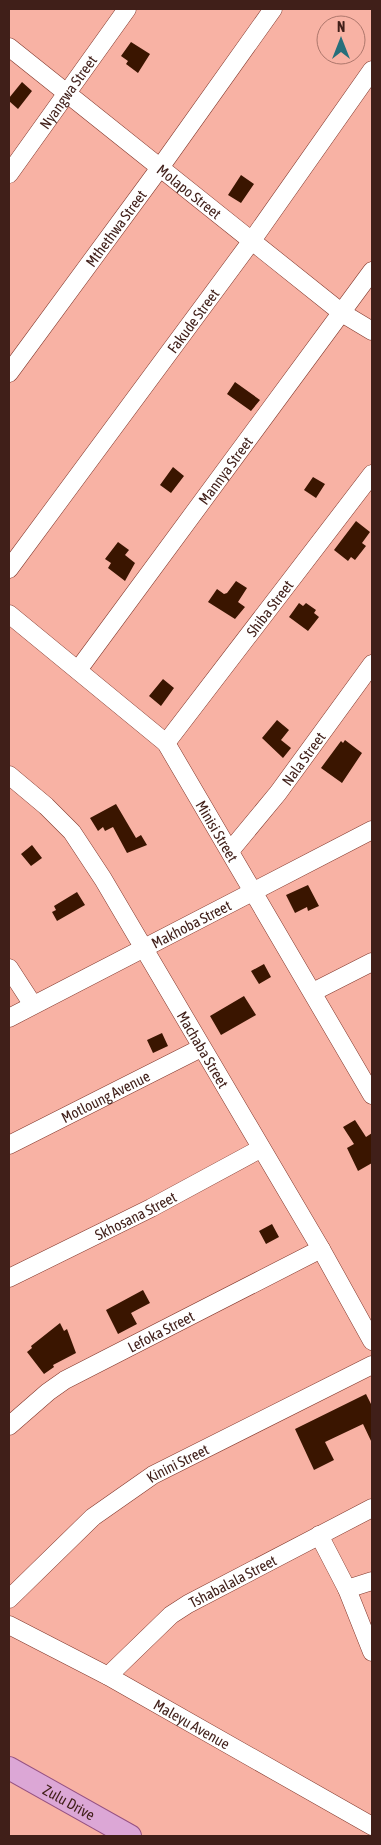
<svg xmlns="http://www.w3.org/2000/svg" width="381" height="1845" viewBox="0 0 381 1845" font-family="'Asap Condensed',sans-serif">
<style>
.building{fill:#3a1500}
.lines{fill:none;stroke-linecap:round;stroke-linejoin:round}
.minor-casing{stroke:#82372b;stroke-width:19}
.major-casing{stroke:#965282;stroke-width:24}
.minor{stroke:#fff;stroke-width:18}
.major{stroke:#dca7d6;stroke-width:22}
.labels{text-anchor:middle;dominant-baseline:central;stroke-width:5;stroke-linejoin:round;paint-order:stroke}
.street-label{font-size:15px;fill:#401f19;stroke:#f8b2a4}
</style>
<rect width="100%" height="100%" fill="#f8b2a4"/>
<path class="building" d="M131 42 150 54 138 73 126 64 128 61 121 56Z
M22 82 32 91 18 109 9 101V98Z
M241 175 254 184 241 203 228 195Z
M235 382 260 400 251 411 227 394Z
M173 467 184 476 171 493 160 485Z
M313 477 325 484 316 498 304 490Z
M356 521 370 532 362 543 366 546 355 560 351 557 348 561 334 550Z
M118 542 129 550 125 555 135 563 125 581 108 568 111 563 105 559Z
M236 581 247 588 238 602 245 607 235 619 208 602 217 589 224 594 227 593Z
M299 603 303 606 306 603 316 610 314 613 319 617 308 631 289 617Z
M163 679 174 688 161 706 149 696Z
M277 720 289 730 281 740 291 748 283 758 262 738Z
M345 740 362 753 342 783 321 768 341 741 343 743Z
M116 804 136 838 141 835 147 845 127 853 113 827 105 831 103 827 98 831 90 818Z
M32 845 42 858 31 866 21 854Z
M308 885 319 906 308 911 307 907 295 913 286 895Z
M77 892 85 905 57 921 52 912 56 910 54 906Z
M264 964 271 977 259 984 251 971Z
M244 996 256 1015 221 1035 210 1016Z
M162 1033 168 1046 153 1053 147 1040Z
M355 1120 366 1137 372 1133V1163L358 1171 347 1148 354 1144 343 1127Z
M272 1224 279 1237 266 1244 259 1231Z
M143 1290 150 1303 131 1313 137 1324 118 1334 106 1310Z
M60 1323 64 1331 67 1329 76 1353 53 1365 54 1367 44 1374 27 1352 32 1348 31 1346Z
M366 1394 372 1406V1443L363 1424 325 1442 334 1460 314 1470 295 1429Z"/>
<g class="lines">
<defs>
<g id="minor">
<path id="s1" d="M9 47 342 313 372 331"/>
<path id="s2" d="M9 174 127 9"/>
<path id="s3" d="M9 373 159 169 273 9"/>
<path id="s4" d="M9 569 253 239 372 70"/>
<path id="s5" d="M9 614 166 743 372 1095"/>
<path id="s6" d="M78 670 372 271"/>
<path id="s7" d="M166 743 372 474"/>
<path id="s8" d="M9 775 46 806 72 832 103 879 321 1249 372 1341"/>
<path id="s9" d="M230 851 278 793 372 664"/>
<path d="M9 968 33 1005"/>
<path d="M313 992 372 962"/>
<path id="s10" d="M9 1018 372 830"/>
<path id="s11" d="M9 1145 201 1048"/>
<path id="s12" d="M9 1278 151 1208 260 1149"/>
<path id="s13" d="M9 1426 48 1392 65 1380 321 1249"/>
<path d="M319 1535 347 1589 372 1652"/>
<path d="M347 1589 372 1581"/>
<path id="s14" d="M9 1599 93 1517 153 1475 372 1365"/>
<path id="s15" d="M9 1625 108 1676 372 1826"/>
<path id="s16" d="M108 1676 171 1615 188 1604 372 1508"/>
</g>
<g id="major">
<path id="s17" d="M9 1768 130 1836"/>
</g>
</defs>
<use href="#minor" class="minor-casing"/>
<use href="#major" class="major-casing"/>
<use href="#minor" class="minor"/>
<use href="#major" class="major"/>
</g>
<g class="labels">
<g class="street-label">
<text stroke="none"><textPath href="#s2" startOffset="101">Nyangwa Street</textPath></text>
<text stroke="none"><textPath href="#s1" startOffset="231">Molapo Street</textPath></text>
<text stroke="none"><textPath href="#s3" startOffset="180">Mthethwa Street</textPath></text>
<text stroke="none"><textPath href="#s4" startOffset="309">Fakude Street</textPath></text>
<text stroke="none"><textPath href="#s6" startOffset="248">Mannya Street</textPath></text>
<text stroke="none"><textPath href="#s7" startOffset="170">Shiba Street</textPath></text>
<text stroke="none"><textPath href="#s9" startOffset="118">Nala Street</textPath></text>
<text stroke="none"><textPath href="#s5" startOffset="305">Minisi Street</textPath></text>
<text stroke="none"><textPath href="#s10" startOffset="205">Makhoba Street</textPath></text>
<text stroke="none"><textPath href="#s8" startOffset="339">Machaba Street</textPath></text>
<text stroke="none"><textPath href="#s11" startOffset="108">Motloung Avenue</textPath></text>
<text stroke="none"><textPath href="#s12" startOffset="141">Skhosana Street</textPath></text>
<text stroke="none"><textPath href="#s13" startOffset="180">Lefoka Street</textPath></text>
<text stroke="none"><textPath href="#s14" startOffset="218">Kinini Street</textPath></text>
<text stroke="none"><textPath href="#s16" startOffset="158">Tshabalala Street</textPath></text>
<text stroke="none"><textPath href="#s15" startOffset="208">Maleyu Avenue</textPath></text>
<text stroke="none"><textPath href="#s17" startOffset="69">Zulu Drive</textPath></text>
</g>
</g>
<rect width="381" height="1845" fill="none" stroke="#401f19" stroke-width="20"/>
<g transform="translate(341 40)"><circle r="24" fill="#f8b2a4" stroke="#ae776c"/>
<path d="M0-4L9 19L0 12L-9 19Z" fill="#276f7b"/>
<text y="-8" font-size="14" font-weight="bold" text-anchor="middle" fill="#401f19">N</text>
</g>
</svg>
